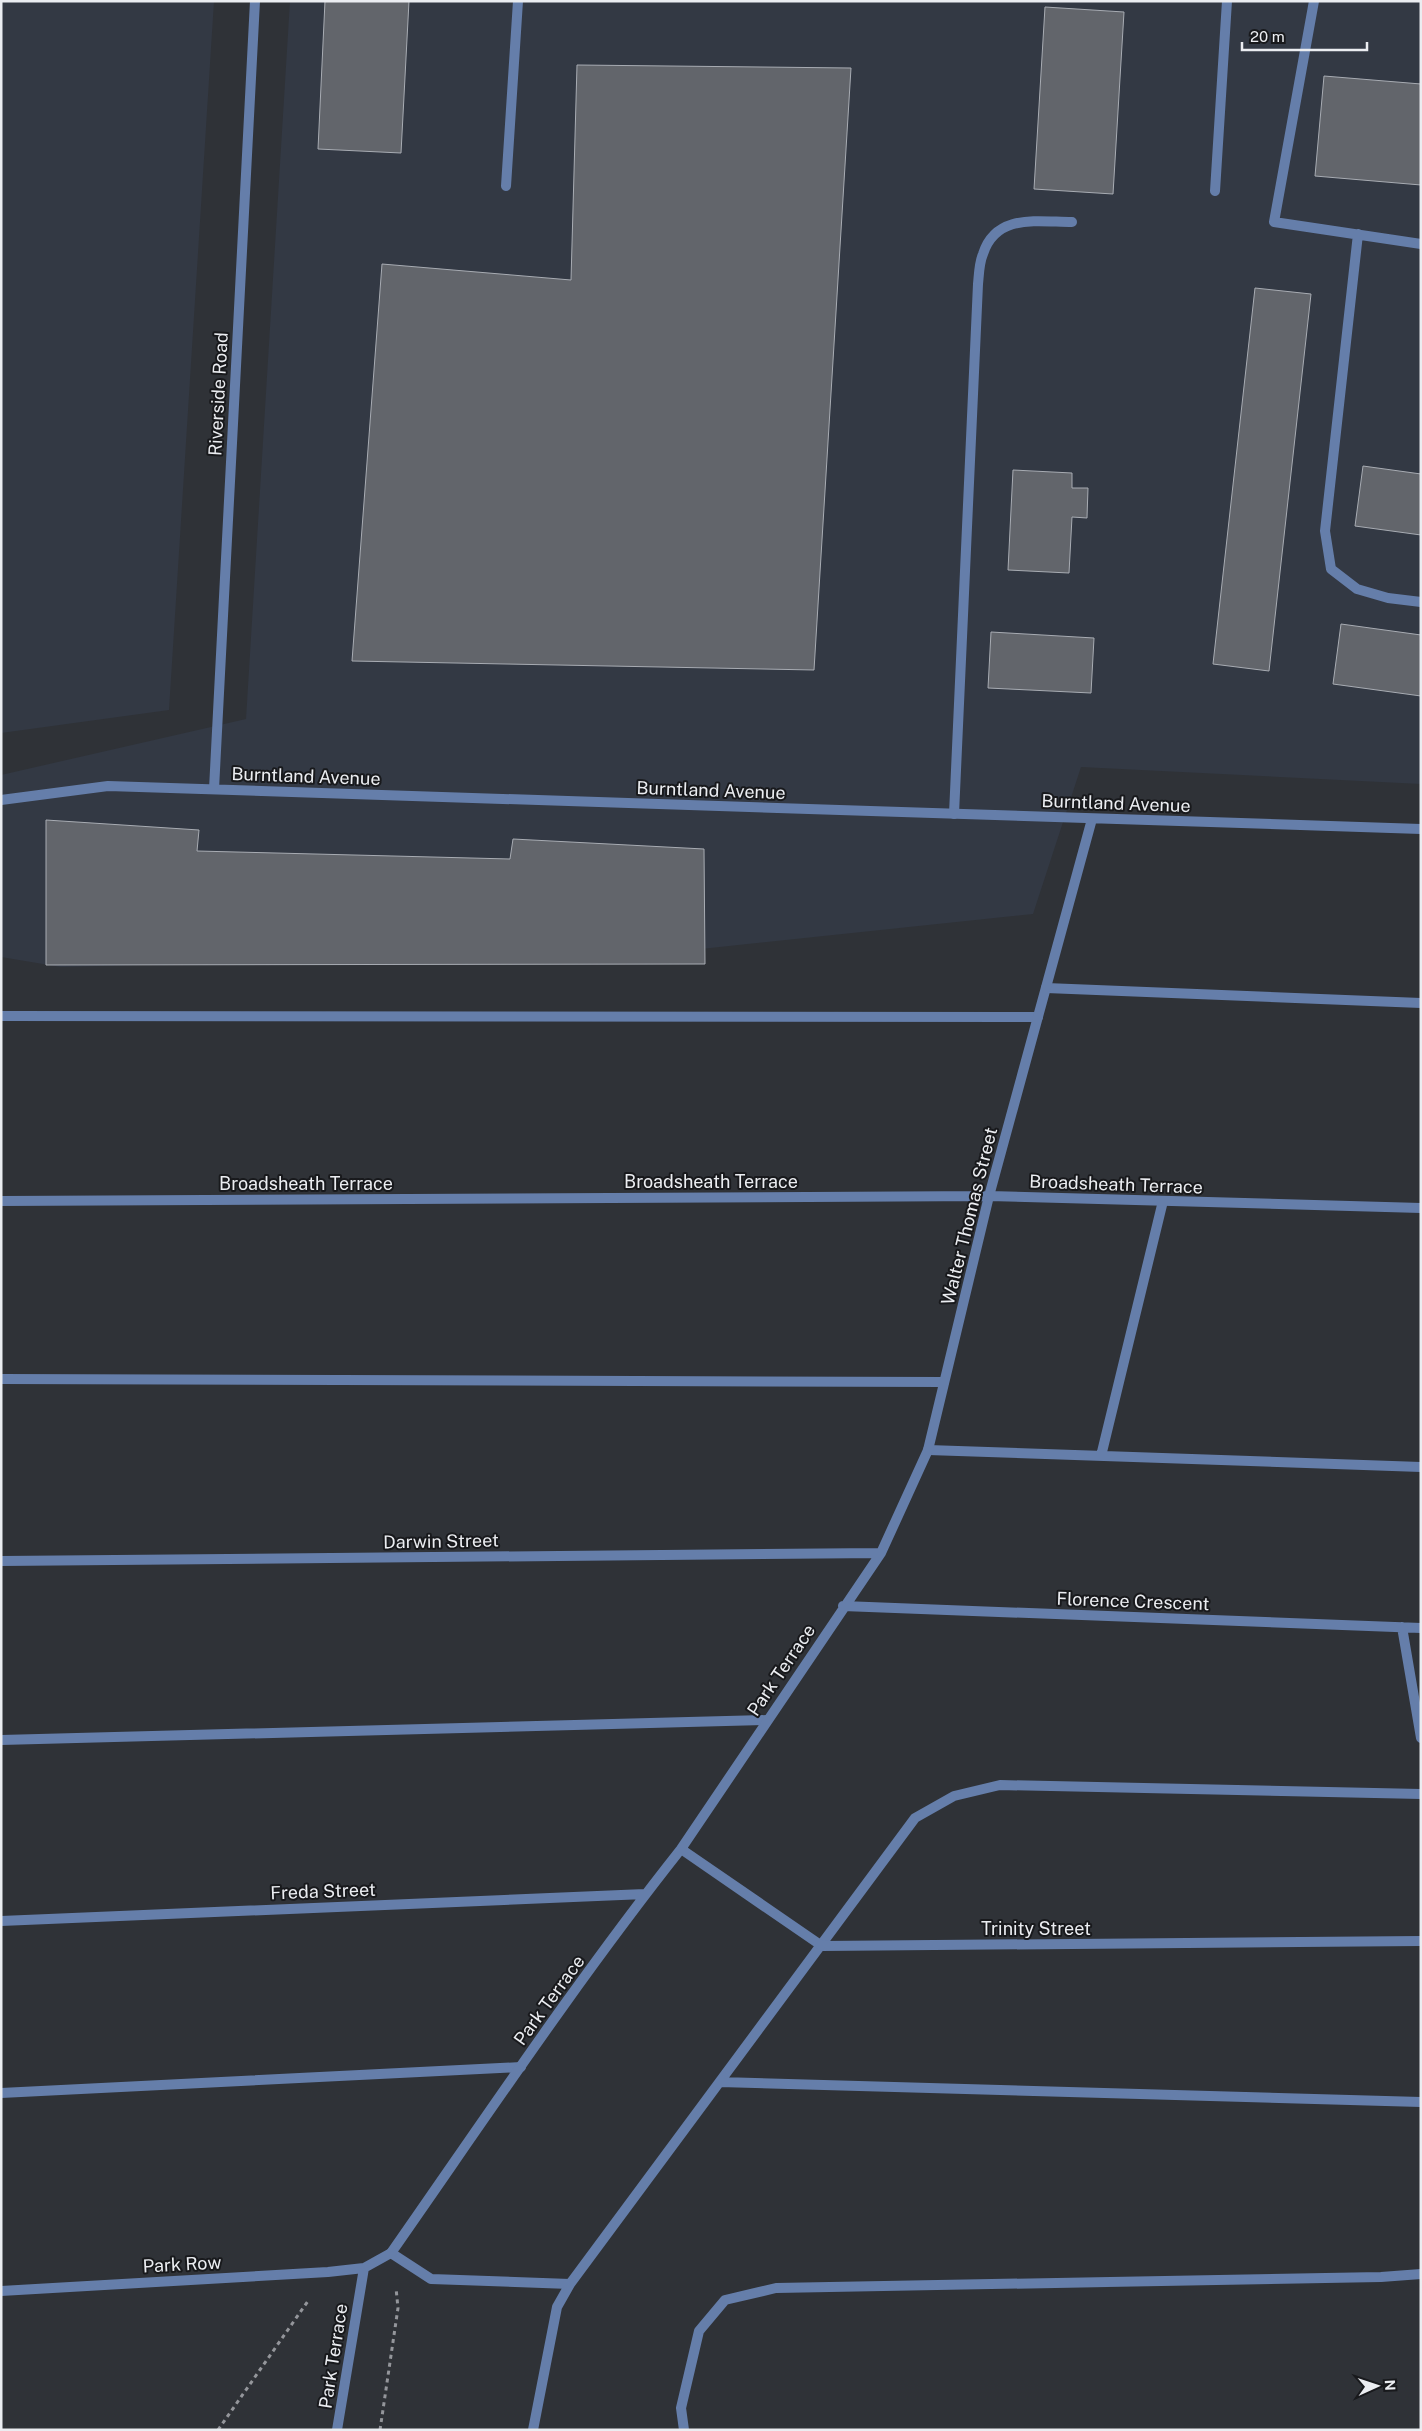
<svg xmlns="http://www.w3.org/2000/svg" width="1422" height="2431" viewBox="0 0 1422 2431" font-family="'Public Sans',sans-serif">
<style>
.built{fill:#333944}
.building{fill:#62656b;stroke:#a8acb3}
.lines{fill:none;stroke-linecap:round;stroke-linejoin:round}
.path{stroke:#94969b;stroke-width:3;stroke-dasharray:4 4;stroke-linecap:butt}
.service{stroke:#657eaa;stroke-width:10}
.minor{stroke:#657eaa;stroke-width:10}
.labels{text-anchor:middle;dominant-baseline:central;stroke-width:4;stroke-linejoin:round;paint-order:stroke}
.street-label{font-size:18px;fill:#ebedf1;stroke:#18191c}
</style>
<rect width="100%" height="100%" fill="#2f3237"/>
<path class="built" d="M1 1H214L169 710 1 733Z
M290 1H1421V784L1081 767 1033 914 682 951 61 967 1 957V775L246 719Z"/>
<path class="building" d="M325 1H409L401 153 318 149Z
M1045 7 1124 12 1113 194 1034 189Z
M577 65 851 68 814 670 352 661 382 264 571 280Z
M1324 76 1421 84V185L1315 176Z
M1255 288 1311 294 1269 671 1213 664Z
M1363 466 1421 474V535L1355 526Z
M1013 470 1072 473V488H1088L1087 518 1072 517 1069 573 1008 570Z
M1341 624 1421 635V696L1333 684Z
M991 632 1094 638 1091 693 988 688Z
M46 820 199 830 197 851 510 859 513 839 704 849 705 964 46 965Z"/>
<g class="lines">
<path class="path" d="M218 2430 308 2301
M380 2430 398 2308 396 2288"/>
<path class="service" d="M1314 1 1274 222 1421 244
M506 186 518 1
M1215 191 1227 1
M1358 234 1325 531 1331 569 1357 589 1388 598 1421 602
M954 814 978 284C979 275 979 263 983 254 996 213 1038 222 1072 222
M1046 988 1421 1003
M1 1016 1038 1017
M1 1379 944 1382
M928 1450 1421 1467
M1101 1456 1163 1201
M1 1740 767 1720
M720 2082 1421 2102
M1 2093 521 2067
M391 2253 431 2279 570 2284 915 1818 954 1796 1000 1785 1421 1794
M533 2430 557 2307 570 2284"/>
<path class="minor" d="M214 789 255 1
M1 800 108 786 1421 829
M1 1201 989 1196 1421 1208
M1 1561 881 1553
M843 1606 1421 1628
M1402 1627 1421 1738
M681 1849 822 1946 1421 1941
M1 1921 645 1894
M1 2291 328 2272 364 2268
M337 2430 364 2268 391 2253C486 2117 578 1979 681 1849L881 1553 928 1450 989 1196 1092 819
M684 2430 681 2408 699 2331 725 2300 776 2288 1381 2277 1421 2274"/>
</g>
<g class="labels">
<g class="street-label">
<text transform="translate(218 394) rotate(-87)">Riverside Road</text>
<text transform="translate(306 776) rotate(2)">Burntland Avenue</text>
<text transform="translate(711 790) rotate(2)">Burntland Avenue</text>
<text transform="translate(1116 803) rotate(2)">Burntland Avenue</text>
<text x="711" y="1181">Broadsheath Terrace</text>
<text x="306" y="1183">Broadsheath Terrace</text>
<text transform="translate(1116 1184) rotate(2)">Broadsheath Terrace</text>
<text transform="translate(969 1216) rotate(-76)">Walter Thomas Street</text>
<text transform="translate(441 1541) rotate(-1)">Darwin Street</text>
<text transform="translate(1133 1601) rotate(2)">Florence Crescent</text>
<text transform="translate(781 1670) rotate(-56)">Park Terrace</text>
<text transform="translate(323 1891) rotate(-2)">Freda Street</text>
<text x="1036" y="1928">Trinity Street</text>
<text transform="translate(549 2000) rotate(-54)">Park Terrace</text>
<text transform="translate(182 2264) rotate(-3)">Park Row</text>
<text transform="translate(333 2356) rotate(-81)">Park Terrace</text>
</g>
</g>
<rect width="1422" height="2431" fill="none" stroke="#ebedf1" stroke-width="5"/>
<g transform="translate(1377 2386) rotate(87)" stroke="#18191c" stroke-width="4" paint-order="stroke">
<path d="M0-4L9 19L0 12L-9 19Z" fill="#ebedf1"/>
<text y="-8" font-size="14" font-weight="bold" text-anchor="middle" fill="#ebedf1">N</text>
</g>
<path d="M1242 42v8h125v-8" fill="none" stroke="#ebedf1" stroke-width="2.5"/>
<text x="1250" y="42" font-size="15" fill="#ebedf1" stroke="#18191c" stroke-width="4" paint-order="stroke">20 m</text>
</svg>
